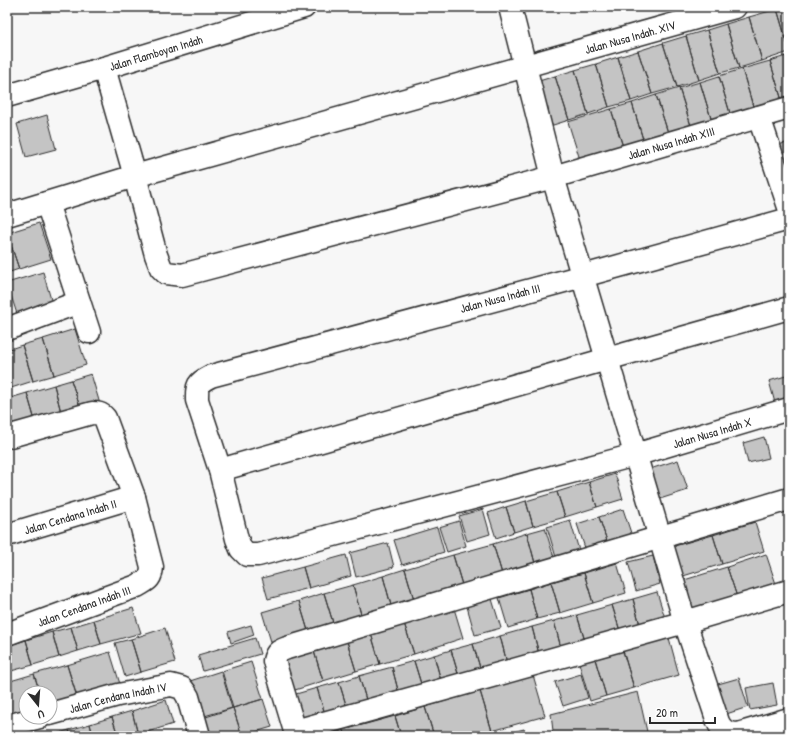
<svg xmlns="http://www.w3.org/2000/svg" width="796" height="743" viewBox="0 0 796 743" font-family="'Patrick Hand',sans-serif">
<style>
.building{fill:#c4c4c4;stroke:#2b2b2b}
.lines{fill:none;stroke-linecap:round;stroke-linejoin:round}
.minor-casing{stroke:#2b2b2b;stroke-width:25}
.minor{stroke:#fff;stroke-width:22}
.labels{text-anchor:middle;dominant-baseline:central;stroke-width:4;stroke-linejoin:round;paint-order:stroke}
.street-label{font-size:12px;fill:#2b2b2b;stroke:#fff}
</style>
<rect width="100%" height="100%" fill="#f7f7f7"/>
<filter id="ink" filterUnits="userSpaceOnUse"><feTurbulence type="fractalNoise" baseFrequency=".025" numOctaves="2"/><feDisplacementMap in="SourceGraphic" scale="8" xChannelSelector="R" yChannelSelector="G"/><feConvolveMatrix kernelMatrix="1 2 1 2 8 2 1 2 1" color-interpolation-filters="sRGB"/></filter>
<g filter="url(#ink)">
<path class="building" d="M782 7H789V49L777 9Z
M777 9 789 49V52L762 61 749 17Z
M749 17 762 61 739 68 726 24Z
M726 24 739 68 720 73 707 30Z
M707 30 720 73 699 80 686 36Z
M686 36 699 80 677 87 663 43Z
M663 43 677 87 652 94 638 51Z
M638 51 652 94 631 101 618 57Z
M789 55V102L783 104 770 61Z
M618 57 631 101 609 107 596 64Z
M770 61 783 104 755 113 742 69Z
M596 64 609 107 588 114 575 70Z
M742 69 755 113 732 120 719 76Z
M575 70 588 114 569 120 555 76Z
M555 76 569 120 550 126 536 82Z
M719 76 732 120 713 125 700 82Z
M700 82 713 125 693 132 679 88Z
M679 88 693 132 670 139 656 95Z
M656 95 670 139 645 146 632 103Z
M632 103 645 146 625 153 611 109Z
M611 109 625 153 582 166 568 122Z
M47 115 56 149 26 157 17 124Z
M789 142V172L778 145Z
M39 223 51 259 19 269 7 233Z
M7 233 19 269 7 273Z
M43 272 52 303 17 314 7 283Z
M75 329 86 365 54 375 43 339Z
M43 339 54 375 33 381 22 345Z
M22 345 33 381 8 389 7 385V350Z
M91 374 100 404 81 410 71 380Z
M789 375V399L775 403 769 381Z
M71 380 81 410 62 416 54 385Z
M54 385 62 416 36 424 27 393Z
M27 393 36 424 7 433V399Z
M764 437 769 458 748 463 743 443Z
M678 460 688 490 660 499 650 469Z
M615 474 623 499 597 507 589 482Z
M589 482 597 507 565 517 557 492Z
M557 492 565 517 533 526 526 501Z
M526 501 533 526 514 532 506 507Z
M506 507 514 532 496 538 488 513Z
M483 509 490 534 467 541 459 516Z
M623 509 633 539 609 547 599 517Z
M599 517 609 547 587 554 577 524Z
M570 520 581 557 558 564 547 527Z
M459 521 466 546 447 552 439 527Z
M755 522 764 551 722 564 713 535Z
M437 527 444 552 402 565 394 540Z
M545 528 555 561 536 567 527 533Z
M527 533 536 567 503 577 493 544Z
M713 535 722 564 680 577 671 547Z
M388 543 394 567 356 577 350 553Z
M493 544 503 577 463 588 453 555Z
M766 554 776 584 737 597 727 567Z
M346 555 351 576 309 588 303 567Z
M453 555 463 588 415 603 405 569Z
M653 556 660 584 636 591 628 562Z
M617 563 626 593 593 603 584 573Z
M303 567 309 588 268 599 262 578Z
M727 567 737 597 691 612 681 581Z
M405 569 415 603 392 609 383 576Z
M584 573 593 603 560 613 551 582Z
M383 576 392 609 362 618 353 585Z
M551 582 560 613 537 619 529 589Z
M353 585 362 618 334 626 324 593Z
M529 589 537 619 508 628 499 598Z
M657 592 665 618 640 625 633 599Z
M324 593 334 626 309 634 299 601Z
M491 596 501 628 475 635 466 603Z
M633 599 640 625 620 631 612 605Z
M299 601 309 634 272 645 262 612Z
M453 605 463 638 414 654 403 620Z
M612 605 620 631 585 641 577 615Z
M133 608 141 633 101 644 94 620Z
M577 615 585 641 561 648 554 621Z
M94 620 101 644 78 651 71 627Z
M403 620 414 654 380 664 370 630Z
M554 621 561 648 539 654 532 627Z
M251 625 254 635 231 643 228 632Z
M71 627 78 651 59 657 52 632Z
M532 627 539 654 507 663 500 636Z
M165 628 175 662 141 672 131 639Z
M370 630 380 664 356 671 346 638Z
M52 632 59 657 33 665 26 640Z
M500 636 507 663 481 671 473 644Z
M255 638 260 654 203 671 198 655Z
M346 638 356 671 323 681 313 648Z
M669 638 679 675 634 688 623 651Z
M131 639 141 672 125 677 115 643Z
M26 640 33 665 11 671 7 658V646Z
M473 644 481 671 459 677 451 650Z
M313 648 323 681 292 691 282 657Z
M451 650 459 677 441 681 434 655Z
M623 651 634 688 606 696 595 659Z
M110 652 120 684 77 697 67 665Z
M434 655 441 681 422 687 414 661Z
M595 659 606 696 590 701 579 663Z
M414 661 422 687 399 694 392 667Z
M251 662 263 699 233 708 222 671Z
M67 665 77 697 50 705V693H40L34 674Z
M392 667 399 694 367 703 359 676Z
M221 671 232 708 201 717 190 681Z
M34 674 40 693H26V712L7 716V682Z
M581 674 588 698 563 706 555 682Z
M533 675 545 716 492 731 480 691Z
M359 676 367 703 347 708 339 682Z
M739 678 748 707 720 716 711 686Z
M339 682 347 708 325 714 317 688Z
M773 683 777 705 750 710 746 688Z
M317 688 325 714 297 722 289 696Z
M480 691 492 731 475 736H434L425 707Z
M638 692 648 736H544L553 731 551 714Z
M263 699 272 727 242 736 233 708Z
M166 700 173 724 138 735 132 711Z
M425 707 434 736H401L395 716Z
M233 708 242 736H208L203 718Z
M132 711 138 735 134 736H118L112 717Z
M395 716 401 736H346L344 730Z
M112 717 118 736H93L90 724Z
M90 724 93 736H71L69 730Z
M524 729 526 736H499Z
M69 730 71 736H49Z
M344 730 346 736H325Z"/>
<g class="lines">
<defs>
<g id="minor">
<path d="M510 7 553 177 685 622 718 722C722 731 728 734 738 734L789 719"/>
<path id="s1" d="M104 68 135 176 156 255 161 268 166 273 182 275 553 177 789 108"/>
<path id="s2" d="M7 96 104 68 304 7"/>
<path d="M759 117 789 207"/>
<path d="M47 203 89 332"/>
<path id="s3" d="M7 215 135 176 735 7"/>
<path id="s4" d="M789 219 583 276 211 376C197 383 197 385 197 400L220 470 237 539 241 549 247 555H258L635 455 789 409"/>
<path d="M7 329 79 302"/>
<path d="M7 437 92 413C97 413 101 413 105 418L134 497 152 567C151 580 147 580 137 586L7 634"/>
<path d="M220 470 607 359 789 308"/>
<path d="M789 499 287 648C279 651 276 652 274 661L295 731 685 622 789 591"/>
<path id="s5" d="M7 535 134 497"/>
<path id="s6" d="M50 714 118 695 171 685 182 688 185 692 188 697 199 736"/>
<path d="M7 726 40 717"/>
</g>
</defs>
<use href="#minor" class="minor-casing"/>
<use href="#minor" class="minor"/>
</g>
</g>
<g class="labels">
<g class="street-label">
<text stroke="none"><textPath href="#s3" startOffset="648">Jalan Nusa Indah. XIV</textPath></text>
<text stroke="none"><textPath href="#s2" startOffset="155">Jalan Flamboyan Indah</textPath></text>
<text stroke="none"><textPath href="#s1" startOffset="738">Jalan Nusa Indah XIII</textPath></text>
<text transform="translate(500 298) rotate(-15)">Jalan Nusa Indah III</text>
<text stroke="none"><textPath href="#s4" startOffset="1275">Jalan Nusa Indah X</textPath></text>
<text stroke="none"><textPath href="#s5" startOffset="66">Jalan Cendana Indah II</textPath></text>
<text transform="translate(84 606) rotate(-20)">Jalan Cendana Indah III</text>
<text stroke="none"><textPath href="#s6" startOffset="70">Jalan Cendana Indah IV</textPath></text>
</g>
</g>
<rect width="796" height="743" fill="none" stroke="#fff" stroke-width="24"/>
<rect x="12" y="12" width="772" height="719" fill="none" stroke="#2b2b2b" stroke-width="1.5" filter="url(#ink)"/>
<g transform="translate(38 705) rotate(163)"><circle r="19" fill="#ffffff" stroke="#aaaaaa"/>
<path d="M0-3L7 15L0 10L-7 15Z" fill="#2b2b2b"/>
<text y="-6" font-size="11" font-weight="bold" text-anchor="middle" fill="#2b2b2b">U</text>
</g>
<path d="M650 717v6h65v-6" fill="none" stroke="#2b2b2b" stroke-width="2"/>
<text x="656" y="717" font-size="12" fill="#2b2b2b" stroke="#ffffff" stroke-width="3" paint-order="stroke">20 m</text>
</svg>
